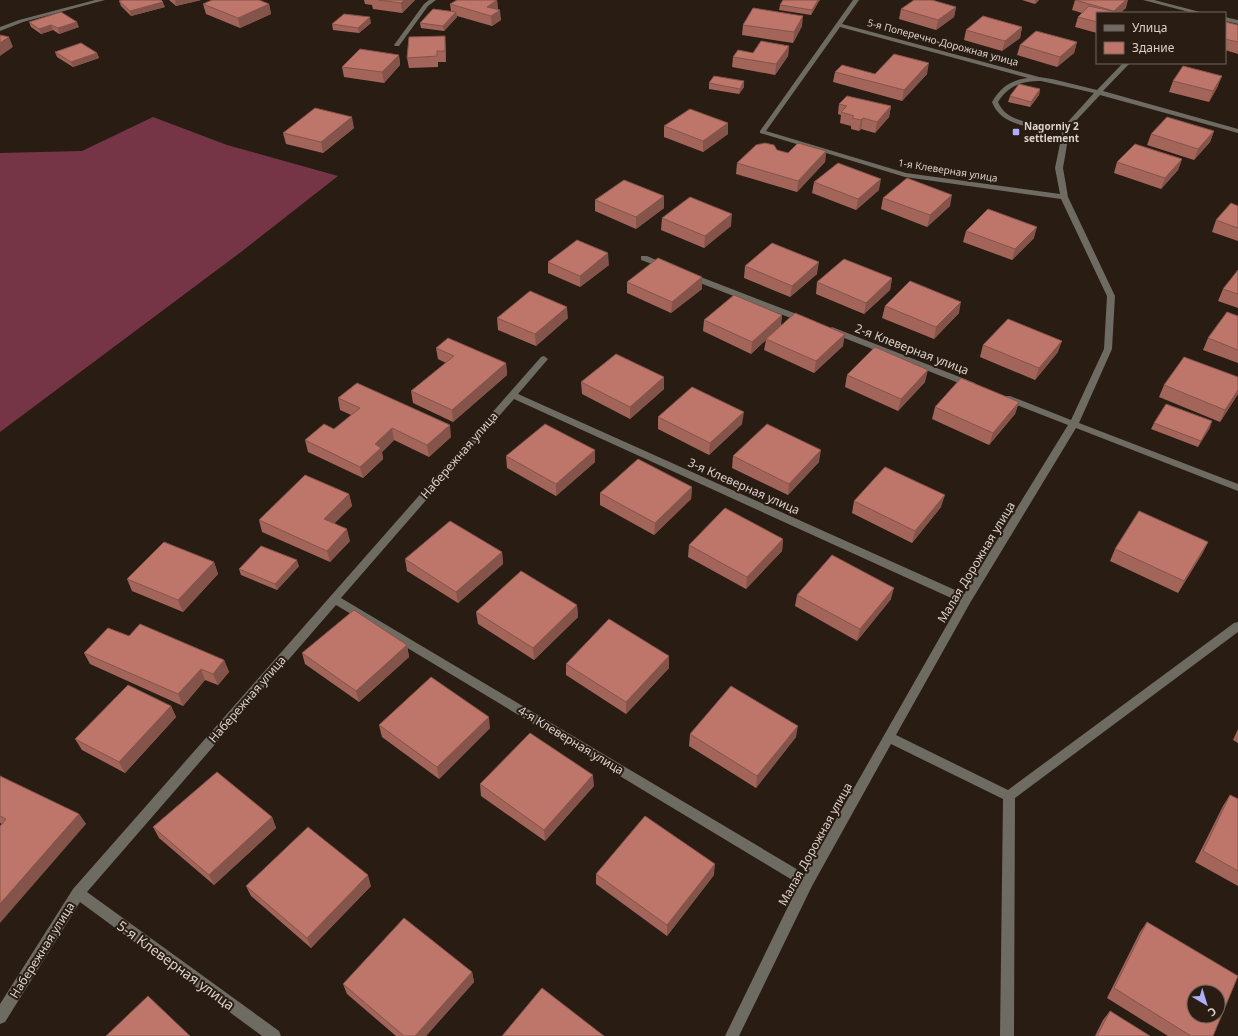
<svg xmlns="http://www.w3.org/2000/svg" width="1238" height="1036" viewBox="0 0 1238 1036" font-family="'Noto Sans',sans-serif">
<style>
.forest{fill:#763547}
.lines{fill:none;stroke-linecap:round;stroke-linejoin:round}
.minor{fill:#6e6b63;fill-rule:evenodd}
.wall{fill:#a3655a}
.shaded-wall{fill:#84534a}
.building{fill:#bd7669;stroke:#84534a;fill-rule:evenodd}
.poi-dot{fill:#afaefa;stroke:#291c13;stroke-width:1.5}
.labels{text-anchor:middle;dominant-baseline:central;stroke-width:4;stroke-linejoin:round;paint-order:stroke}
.far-street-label{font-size:10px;fill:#dad1cb;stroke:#291c13}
.far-poi-label{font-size:10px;font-weight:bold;fill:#dad1cb;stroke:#291c13;text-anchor:start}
.street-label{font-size:12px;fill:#dad1cb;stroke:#291c13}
.near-street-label{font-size:14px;fill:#dad1cb;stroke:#291c13}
</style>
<rect width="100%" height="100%" fill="#291c13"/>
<path class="forest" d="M153 117 227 145 338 176 241 252 0 432V153L82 151Z"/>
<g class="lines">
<path class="minor" d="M95 0H105L23 22 0 31V27L19 20Z
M429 0H436L428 6 399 46H395L394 45 424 4Z
M853 0H859L842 24 1039 77 1052 79 1097 90 1123 63H1130L1103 91 1238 129V133L1100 95 1070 127 1063 168 1068 197 1115 296 1112 349 1079 423 1238 484V491L1076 428 970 603 896 735 1008 790 1234 623 1238 622V632L1015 798 1014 1036H1000L1003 799 891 744 812 886 739 1036H725L799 884 336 605 87 892 279 1031 281 1036H262L80 902 5 1022 0 1024V1004L73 889 541 357 544 356 548 359 518 394 964 594 1068 425 1004 400 1002 398 1004 396H1010L1071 420 1104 349 1107 296 1061 199 905 177 760 133V131ZM840 27 1028 78C1011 80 1001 87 992 102 1002 129 1039 128 1063 129L1055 168 1060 194 906 173 766 131ZM1041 81 1094 93 1065 125C1044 124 1008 126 998 102 1009 85 1022 81 1041 81ZM514 399 960 602 805 874 341 598Z
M1143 0H1154L1204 13H1193Z
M1225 17 1238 20V24L1225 21Z
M641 256H647L670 266 666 268H663L641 260Z
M687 274H693L807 318 808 320 807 322H801L687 278Z
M832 327 975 383 976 385 975 387H969L829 332 828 330Z"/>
</g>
<path class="wall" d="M169 0H201L176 6Z
M364 0H415L402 13 373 9 372 5 365 4Z
M497 0 498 10 501 20 492 26 457 16V17L444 31 421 28 420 23 451 11 450 4Z
M820 0 819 1 811 15 779 10 780 5Z
M1022 0H1039L1035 4Z
M1075 0 1126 8 1120 13H1097V33L1075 27 1078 17 1082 13 1072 10Z
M119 1 165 7 131 16 121 6Z
M203 4H269L271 14 240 28 206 14Z
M956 7 954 17 936 30 899 19 901 9Z
M29 22 79 27 59 34 53 30 41 34 31 27Z
M1225 22 1238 25V54L1225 50Z
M371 23 359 33 333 30 332 24Z
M743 25 802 26 793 43 742 35Z
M1022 27 1020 38 1002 51 964 40 966 30Z
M1077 42 1074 53 1057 67 1017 55 1020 45Z
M446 46V62H438V67L409 68 407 58Z
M789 46 788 56 775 75 732 67 733 57Z
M55 52 97 53 99 58 73 67 57 57Z
M399 55 400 65 384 83 344 77 342 67Z
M835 72 875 74H927L902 101 833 82Z
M1173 81 1218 86 1209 102 1169 92Z
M709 83 744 87 739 94 709 89Z
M1040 89 1039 95 1030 107 1008 102 1010 96Z
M839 104 891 106 889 117 875 133 861 129 859 131 851 129V126L840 123 841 115 838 114Z
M728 123V134L703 152 664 137V126Z
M354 128 323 153 286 144 283 133Z
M1214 131 1210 142 1194 160 1147 145 1151 134Z
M777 150 788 153 826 151 825 162 797 192 736 174 737 163Z
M1182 159 1178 170 1161 189 1114 173 1117 162Z
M814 182 879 190 856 210 812 193Z
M883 198 950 206 927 227 881 209Z
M595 200 664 208 636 229 595 211Z
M1238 206V241L1212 232 1216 220Z
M662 218 731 226 704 248 661 230Z
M966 231 1034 238 1012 260 963 242Z
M548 262 609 265 580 287 548 273Z
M745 266 817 274 790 297 744 278Z
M1238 270V308L1218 301 1223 289Z
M702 277V289L671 313 627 293V282Z
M892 278 890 290 864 314 816 294 817 282Z
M885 306 959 313 934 339 882 318Z
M782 315 781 325 843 346 814 373 764 350 766 340 751 354 703 331 704 320Z
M1238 316V363L1203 350 1208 338Z
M497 318H568L536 346 498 330Z
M983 345 1058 352 1035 380 980 357Z
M436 348 506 363 507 375 453 422 413 403 411 391 446 363 438 359Z
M847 375 925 382 898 411 845 387Z
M581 382 664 389 630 419 582 394Z
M1164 385 1238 394 1220 422 1159 397Z
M338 398 451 437 429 457 394 440 382 452 383 459 363 478 308 452 305 440 334 429 351 415 340 410Z
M1019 402 1015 414 989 445 932 419 935 407Z
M658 417 742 424 709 455 658 429Z
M1212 421 1198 447 1151 429 1154 423Z
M595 450V462L556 496 507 468 506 456Z
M733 456 819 462 788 495 732 468Z
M692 487 691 499 654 535 600 505V493Z
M349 494 352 506 334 523 350 541 330 562 262 532 259 520Z
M854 501 941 507 912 543 852 513Z
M783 539 782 551 746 589 688 557 689 545Z
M1208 542 1202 554 1178 593 1110 561 1115 549Z
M502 552 503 564 458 603 407 571 405 559Z
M214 562 218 574 183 612 132 591 127 579Z
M299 566 277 590 241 575 239 569Z
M797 595 891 599 857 641 795 606Z
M577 605 578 617 534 660 478 624 476 612Z
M129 636 224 660 229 672 218 685 205 680 183 706 90 664 84 653Z
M407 645 409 657 359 702 305 664 302 653Z
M669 656V668L626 714 566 675V664Z
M171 706 176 717 125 773 82 750 75 739Z
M379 725 490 728 439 779 382 737Z
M1238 729V743L1233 740Z
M690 734 796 737 756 788 689 746Z
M0 776 79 814 86 824H2L0 823Z
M480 784 594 786 545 841 481 796Z
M1230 795 1238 799V886L1195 862 1223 806Z
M272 817 276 828 214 885 159 838 153 827Z
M596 874 714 875 667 936 596 884Z
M246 886H371L311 948 251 896Z
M1147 922 1213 1036H1168L1107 998 1140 932Z
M472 972 474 982 426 1036H396L347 994 343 984Z
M1110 1011 1150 1036H1095L1103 1020Z"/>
<path class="shaded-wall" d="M175 0H201L176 6Z
M404 0H415L402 13 401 3Z
M497 0 498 10 487 7Z
M818 0H820L819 1 811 15 812 10Z
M1035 0H1039L1035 4Z
M1126 0H1128L1126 8 1120 13H1113L1114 11Z
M163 2 165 7 131 16 130 11Z
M269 4 271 14 240 28 238 18Z
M956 7 954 17 936 30 938 20Z
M500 10 501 20 492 26 491 16Z
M456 12 457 17 444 31 443 26Z
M803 16 802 26 793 43 794 32Z
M370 17 371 23 359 33 358 28Z
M77 22 79 27 59 34 58 28Z
M51 25 53 30 41 34 39 29Z
M1022 27 1020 38 1002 51 1005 41Z
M445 36 446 46V62L445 51Z
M9 37 13 47 0 56V43Z
M1077 42 1074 53 1057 67 1060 57Z
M789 46 788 56 775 75 776 64Z
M97 53 99 58 73 67 71 62Z
M399 55 400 65 384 83 382 72Z
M929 63 927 74 902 101 904 90Z
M1222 76 1218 86 1209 102 1213 91Z
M744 81V87L739 94 740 89Z
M1040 89 1039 95 1030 107 1031 102Z
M891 106 889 117 875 133 877 122Z
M352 117 354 128 323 153 321 142Z
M863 118 861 129 859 131 861 120Z
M728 123V134L703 152V141Z
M1214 131 1210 142 1194 160 1198 149Z
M826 151 825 162 797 192 798 181Z
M1182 159 1178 170 1161 189 1165 178Z
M881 179 879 190 856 210 858 199Z
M952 195 950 206 927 227 930 215Z
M664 196V208L636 229V217Z
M732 214 731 226 704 248 705 236Z
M1037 227 1034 238 1012 260 1015 249Z
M608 253 609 265 580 287V276Z
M819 262 817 274 790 297 792 286Z
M702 277V289L671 313 672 302Z
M892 278 890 290 864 314 866 303Z
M961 302 959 313 934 339 936 327Z
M567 307 568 318 536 346 535 334Z
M782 315 780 327 766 339V340L751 354 752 342Z
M845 334 843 346 814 373 816 361Z
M1062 341 1058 352 1035 380 1039 368Z
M506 363 507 375 453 422 452 410Z
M928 370 925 382 898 411 901 399Z
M664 377V389L630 419V407Z
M1238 390V394L1220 422 1225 410Z
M1019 402 1015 414 989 445 993 433Z
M744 412 742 424 709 455 710 443Z
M1212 421 1210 428 1198 447 1201 441Z
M450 425 451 437 429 457 427 445Z
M392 428 394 440 382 452 383 459 363 478 360 467 375 444Z
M595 450V462L556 496V484Z
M821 450 819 462 788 495 789 484Z
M692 487 691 499 654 535 655 523Z
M349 494 352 506 327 531 324 519Z
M945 495 941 507 912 543 915 531Z
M347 529 350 541 330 562 327 551Z
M783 539 782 551 746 589 747 577Z
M1208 542 1202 554 1178 593 1184 581Z
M502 552 503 564 458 603 456 592Z
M297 560 299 566 277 590 275 584Z
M214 562 218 574 183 612 178 600Z
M894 588 891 599 857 641 860 629Z
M577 605 578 617 534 660 533 648Z
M407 645 409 657 359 702 356 691Z
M669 656V668L626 714V702Z
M224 660 229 672 218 685 213 674Z
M201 669 205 680 183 706 178 694Z
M171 706 176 717 125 773 119 762Z
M489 717 490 728 439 779 437 767Z
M798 726 796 737 756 788 757 776Z
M593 775 594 786 545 841 544 830Z
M79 814 86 824 0 923V904Z
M272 817 276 828 214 885 209 875Z
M715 864 714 875 667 936V925Z
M368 875 371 886 311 948 307 938Z
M472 972 474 982 426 1036H415Z"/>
<path class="building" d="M122 0H161L163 2 130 11 119 1Z
M212 0H259L269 4 238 18 203 4Z
M378 0H404L401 3Z
M457 0H497L487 7 500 10 491 16 450 4Z
M783 0H818L812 10 780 5Z
M914 0H932L956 7 938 20 901 9Z
M1075 0H1126L1114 11Z
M1089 6 1116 12V13H1097V22L1078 17Z
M753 8 803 16 794 32 743 25Z
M433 9 456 12 443 26 420 23Z
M61 12 77 22 58 28 51 25 39 29 29 22Z
M344 14 370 17 358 28 332 24Z
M983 16 1022 27 1005 41 966 30Z
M1225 22H1226L1238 25V42L1225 39Z
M1036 31 1077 42 1060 57 1020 45Z
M0 35 9 37 0 43Z
M445 36V51H437V56L407 58 409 37Z
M761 41 789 46 776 64 733 57 738 50 753 53Z
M81 43 97 53 71 62 55 52Z
M360 49 399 55 382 72 342 67Z
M894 54 929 63 904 90 835 72 842 65 875 74Z
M1183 66 1222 76 1213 91 1173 81Z
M714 76 744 81 740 89 709 83Z
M1019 84 1040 89 1031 102 1010 96Z
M847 96 891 106 877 122 863 118 861 120 852 118 854 116 841 112 847 106 839 104Z
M315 108 352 117 321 142 283 133Z
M690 109 728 123 703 141 664 126Z
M1167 117 1214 131 1198 149 1151 134Z
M765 143 774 145 777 150 788 153 798 143 826 151 798 181 737 163 756 145Z
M1135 144 1182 159 1165 178 1117 162Z
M838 163 881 179 858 199 814 182Z
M907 178 952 195 930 215 883 198Z
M624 180 664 196 636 217 595 200Z
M690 197 732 214 705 236 662 218Z
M1231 203 1238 206V228L1216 220Z
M988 209 1037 227 1015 249 966 231Z
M577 240 608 253 580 276 548 262Z
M772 243 819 262 792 286 745 266Z
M658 258 702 277 672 302 627 282Z
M844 259 892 278 866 303 817 282Z
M1238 270V294L1223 289Z
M910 281 961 302 936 327 885 306Z
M530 291 567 307 535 334 497 318Z
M734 295 782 315 752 342 704 320Z
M1227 312 1238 316V350L1208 338Z
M795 313 845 334 816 361 766 339Z
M1008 319 1062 341 1039 368 983 345Z
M448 338 506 363 452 410 411 391 454 356 436 348Z
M875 347 928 370 901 399 847 375Z
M616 354 664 377 630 407 581 382Z
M1184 357 1238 377V390L1225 410 1164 385Z
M961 378 1019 402 993 433 935 407Z
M357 383 450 425 427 445 392 428 375 444 381 448 360 467 305 440 324 424 334 429 360 408 338 398Z
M692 387 744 412 710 443 658 417Z
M1166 404 1212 421 1201 441 1154 423Z
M545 424 595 450 556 484 506 456Z
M767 424 821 450 789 484 733 456Z
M638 459 692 487 655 523 600 493Z
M885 467 945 495 915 531 854 501Z
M305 475 349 494 324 519 347 529 327 551 259 520Z
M725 508 783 539 747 577 689 545Z
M1139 511 1208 542 1184 581 1115 549Z
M450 521 502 552 456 592 405 559Z
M164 542 214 562 178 600 127 579Z
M261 546 297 560 275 584 239 569Z
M832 555 894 588 860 629 797 595Z
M521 571 577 605 533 648 476 612Z
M354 610 407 645 356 691 302 653Z
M609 619 669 656 626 702 566 664Z
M140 624 224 660 213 674 201 669 178 694 84 653 108 628 129 636Z
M431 677 489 717 437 767 379 725Z
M128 685 171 706 119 762 75 739Z
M731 686 798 726 757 776 690 734Z
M530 733 593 775 544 830 480 784Z
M217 772 272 817 209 875 153 827Z
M0 776 79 814 0 904V826L6 819 0 816Z
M1230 795 1238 799V871L1203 851Z
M645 816 715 864 667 925 596 874Z
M308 827 368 875 307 938 246 886Z
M404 918 472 972 415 1036H404L343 984Z
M1147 922 1238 976 1213 1036H1191L1114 988ZM1194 992H1218V1016H1194Z
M542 988 604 1036H502Z
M148 996 190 1036H106Z
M1110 1011 1150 1036H1097Z"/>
<rect class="poi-dot" x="1012" y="128" width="8" height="8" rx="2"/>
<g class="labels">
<g class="far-street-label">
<text transform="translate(943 42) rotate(15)">5-я Поперечно-Дорожная улица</text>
<text transform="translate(948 170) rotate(9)">1-я Клеверная улица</text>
</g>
<g class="far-poi-label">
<text x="1024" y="126">Nagorniy 2<tspan x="1024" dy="12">settlement</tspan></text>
</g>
<g class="street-label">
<text transform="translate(912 349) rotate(21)">2-я Клеверная улица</text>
<text transform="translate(459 455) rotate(-49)">Набережная улица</text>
<text transform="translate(744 486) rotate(24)">3-я Клеверная улица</text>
<text transform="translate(976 562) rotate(-59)">Малая Дорожная улица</text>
<text transform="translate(247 699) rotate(-49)">Набережная улица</text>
<text transform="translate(571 740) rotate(31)">4-я Клеверная улица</text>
<text transform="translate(815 844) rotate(-61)">Малая Дорожная улица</text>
<text transform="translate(42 950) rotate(-58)">Набережная улица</text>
</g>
<g class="near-street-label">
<text transform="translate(176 965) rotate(36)">5-я Клеверная улица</text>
</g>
</g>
<rect x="1096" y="12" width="130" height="52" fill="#291c13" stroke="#70645d"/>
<rect x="1104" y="25" width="20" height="6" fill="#6e6b63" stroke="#70645d"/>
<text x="1132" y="32" font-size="12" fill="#dad1cb">Улица</text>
<rect x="1104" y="42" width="20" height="12" fill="#bd7669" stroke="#70645d"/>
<text x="1132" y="52" font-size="12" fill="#dad1cb">Здание</text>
<g transform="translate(1206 1004) rotate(142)"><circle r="19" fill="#291c13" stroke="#70645d"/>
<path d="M0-3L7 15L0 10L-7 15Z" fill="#afaefa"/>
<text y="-6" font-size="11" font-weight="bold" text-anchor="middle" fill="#dad1cb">С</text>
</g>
</svg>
